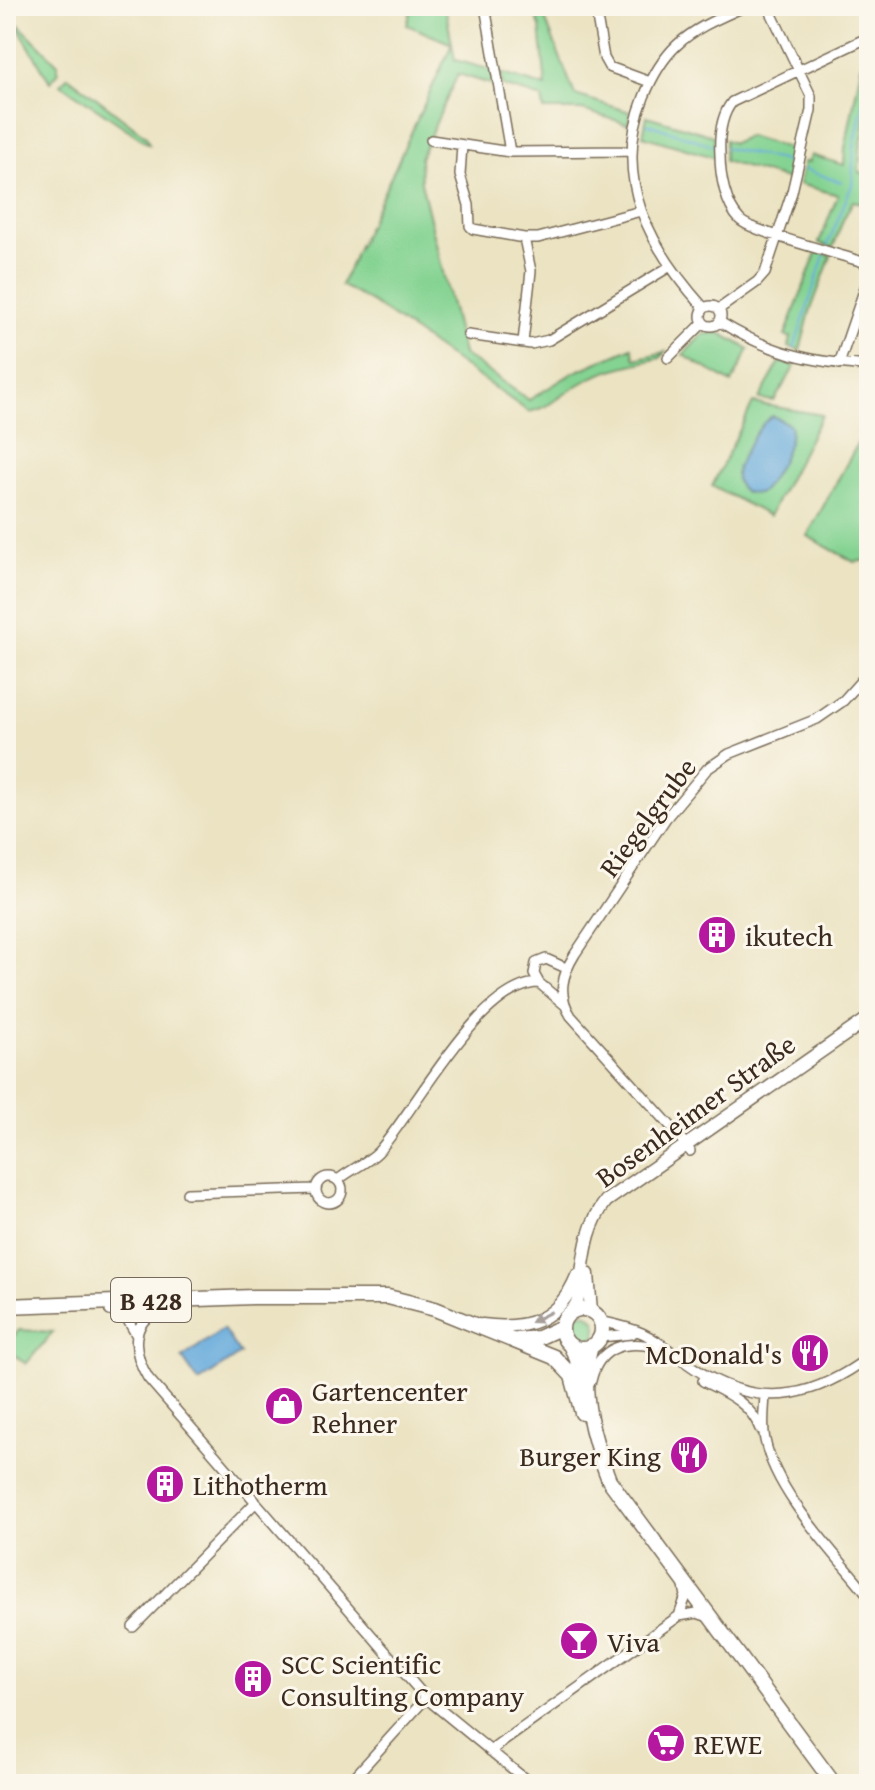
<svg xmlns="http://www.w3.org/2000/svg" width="875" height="1790" viewBox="0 0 875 1790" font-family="'Gentium Book Plus',serif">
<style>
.green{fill:#84d392;stroke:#607e58;stroke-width:2}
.water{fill:#67abdc;stroke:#516a7d;stroke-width:2}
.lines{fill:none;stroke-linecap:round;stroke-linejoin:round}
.stream{stroke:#67abdc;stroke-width:2}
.street-casing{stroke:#796b57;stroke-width:12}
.secondary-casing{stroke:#796b57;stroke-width:15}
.primary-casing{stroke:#796b57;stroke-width:17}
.street{stroke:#fff;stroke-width:9}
.secondary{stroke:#fff;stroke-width:12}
.primary{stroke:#fff;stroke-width:14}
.oneway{fill:#a79f9a}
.labels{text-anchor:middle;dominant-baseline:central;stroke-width:6;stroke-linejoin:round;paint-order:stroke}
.shield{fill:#fbf7ec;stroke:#75685c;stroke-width:2}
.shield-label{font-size:26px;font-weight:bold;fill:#3b2a1e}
.street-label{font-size:28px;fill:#3b2a1e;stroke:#fbf7ec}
.poi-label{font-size:28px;fill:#3b2a1e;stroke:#fbf7ec;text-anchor:start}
</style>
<rect width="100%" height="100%" fill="#fbf7ec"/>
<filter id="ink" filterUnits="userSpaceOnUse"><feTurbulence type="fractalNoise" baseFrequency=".0125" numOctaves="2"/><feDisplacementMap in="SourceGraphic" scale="16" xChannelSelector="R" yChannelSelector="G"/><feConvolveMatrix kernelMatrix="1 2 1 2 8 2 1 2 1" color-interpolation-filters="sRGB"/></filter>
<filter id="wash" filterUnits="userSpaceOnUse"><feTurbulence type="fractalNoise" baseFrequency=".006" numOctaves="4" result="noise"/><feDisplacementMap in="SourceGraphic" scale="32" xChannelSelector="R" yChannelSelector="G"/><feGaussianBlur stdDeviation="1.8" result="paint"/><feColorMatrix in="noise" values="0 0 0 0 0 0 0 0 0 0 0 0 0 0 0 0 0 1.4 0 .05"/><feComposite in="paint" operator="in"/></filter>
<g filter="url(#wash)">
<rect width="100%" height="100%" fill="#ebe3c2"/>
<path class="green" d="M412 6H445L455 60 492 70 494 85 458 74 420 158 421 182 463 354 529 400 573 373 632 347 635 359 665 352 660 358C633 365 604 369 580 384 562 394 550 408 529 412L373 303 341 285 452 44 407 25Z
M532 6H540L575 95 630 112 628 124 582 110H544L542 98 503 86 500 73 546 87 540 27Z
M13 19 58 64V72L50 82Z
M869 41V99L860 151 859 172 869 175V205L853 201 843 220 833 248 819 243 838 195 799 184 804 162H809L811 155 844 165 845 148 866 42Z
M68 76 146 136 149 144 61 84Z
M647 116 717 137 716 158 643 136Z
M747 136 798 151 792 181 724 161 725 140 733 143Z
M817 251 831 256 810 312 800 350 789 347 791 337 785 336Z
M720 333 749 349 732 383 683 355 703 334Z
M780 362 795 366 774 401 759 399Z
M753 403 822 415 769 516 712 486Z
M869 423V560L854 562 807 536Z
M567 1328a15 15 0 1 1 30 0a15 15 0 1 1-30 0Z
M19 1330 53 1332 26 1364 6 1349V1345Z"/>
<path class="water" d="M773 416 790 425C795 440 771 486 758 494L745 492C740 488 736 483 736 476 736 463 762 419 773 416Z
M223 1329 240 1354 199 1382 182 1358Z"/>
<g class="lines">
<path class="stream" d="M648 124 715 146
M725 148 781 160 793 166
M803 169 841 182
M828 244 852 185 854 147 869 77
M794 348 824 256"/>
</g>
</g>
<g filter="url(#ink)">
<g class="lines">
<defs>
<path id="street" d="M485 6 510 152
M595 6 604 58 609 67 650 82
M869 37 732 102C721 116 719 138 720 155 720 175 725 205 740 220 751 232 847 256 869 264
M431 140 510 152 631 151
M462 145 460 175 469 205 470 226 473 229 524 238H538L641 211
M701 316a10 10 0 1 1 20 0a10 10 0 1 1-20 0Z
M704 308C650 248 611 179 644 97 652 77 661 60 677 45 696 27 722 17 746 6
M719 309 757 282 765 273 792 192 811 110V96L768 6
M720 322C770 353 810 362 869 366
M468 335 531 344 549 340 669 267
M523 342 531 271 524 238
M668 358 703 323
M839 364 869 276
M565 1005 539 983 534 974 536 963 546 959 566 968
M690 1151 676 1132 571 1016C557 994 562 975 575 954L666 818 707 769 729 754 817 719 843 701 869 672
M316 1190a13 13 0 1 1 26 0a13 13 0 1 1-26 0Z
M338 1180C350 1170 367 1163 378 1152 416 1110 479 984 539 983
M187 1193 315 1189
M163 1309C129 1320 132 1351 148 1378L426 1698 531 1784
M110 1311 126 1317 137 1336
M600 1321C614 1324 629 1327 642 1333 666 1344 685 1365 709 1377 767 1409 818 1395 869 1357
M600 1337 632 1334
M591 1381C599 1344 628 1340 660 1348
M703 1381C726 1393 751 1403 760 1429
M765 1396C764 1411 762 1426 765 1440 776 1494 835 1553 869 1596
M679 1616 686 1596 684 1586
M133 1627 255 1503
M490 1751 679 1616 697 1613 709 1617
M348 1784 426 1698"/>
<path id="secondary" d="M588 1274 591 1311
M572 1311 577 1303C585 1266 582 1232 606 1201L869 1018
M482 1325C528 1331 559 1320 577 1276"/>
<path id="primary" d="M6 1306 253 1297H388L435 1309 554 1357 572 1376 582 1413
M562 1329a20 20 0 1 1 40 0a20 20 0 1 1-40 0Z
M517 1340 538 1338 562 1327
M570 1345 577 1359 579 1378
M591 1346C578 1390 593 1439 609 1480L834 1784"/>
</defs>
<use href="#street" class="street-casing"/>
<use href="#secondary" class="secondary-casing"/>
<use href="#primary" class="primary-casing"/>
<use href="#street" class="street"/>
<use href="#secondary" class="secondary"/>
<use href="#primary" class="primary"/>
</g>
<defs><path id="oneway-solid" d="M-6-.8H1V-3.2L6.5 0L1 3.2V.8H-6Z" transform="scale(2)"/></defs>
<use class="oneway" href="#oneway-solid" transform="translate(541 1317) rotate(153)"/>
</g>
<defs>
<symbol id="building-disc" viewBox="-11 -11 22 22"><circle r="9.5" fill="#b5179e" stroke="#fbf7ec"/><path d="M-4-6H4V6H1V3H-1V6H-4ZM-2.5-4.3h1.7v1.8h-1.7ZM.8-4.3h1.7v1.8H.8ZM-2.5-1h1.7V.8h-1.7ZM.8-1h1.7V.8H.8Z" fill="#fff"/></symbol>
<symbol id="restaurant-disc" viewBox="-11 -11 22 22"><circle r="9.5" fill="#b5179e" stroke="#fbf7ec"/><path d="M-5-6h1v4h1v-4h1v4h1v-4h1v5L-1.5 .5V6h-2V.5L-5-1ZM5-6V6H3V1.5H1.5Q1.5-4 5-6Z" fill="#fff"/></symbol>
<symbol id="shop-disc" viewBox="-11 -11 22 22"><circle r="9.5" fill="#b5179e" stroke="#fbf7ec"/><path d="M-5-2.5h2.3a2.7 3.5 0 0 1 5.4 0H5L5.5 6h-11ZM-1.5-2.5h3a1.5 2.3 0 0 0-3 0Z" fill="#fff"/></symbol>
<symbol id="bar-disc" viewBox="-11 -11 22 22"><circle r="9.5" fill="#b5179e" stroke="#fbf7ec"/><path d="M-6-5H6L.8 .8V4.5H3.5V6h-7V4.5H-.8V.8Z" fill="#fff"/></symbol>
<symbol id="supermarket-disc" viewBox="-11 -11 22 22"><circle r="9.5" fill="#b5179e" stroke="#fbf7ec"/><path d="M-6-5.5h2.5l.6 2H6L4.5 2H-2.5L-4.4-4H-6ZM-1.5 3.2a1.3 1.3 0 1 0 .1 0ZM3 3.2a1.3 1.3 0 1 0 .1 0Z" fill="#fff"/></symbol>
</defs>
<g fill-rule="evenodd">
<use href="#building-disc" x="695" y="913" width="44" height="44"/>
<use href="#restaurant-disc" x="788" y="1331" width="44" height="44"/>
<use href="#shop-disc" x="262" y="1384" width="44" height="44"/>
<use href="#restaurant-disc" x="667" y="1433" width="44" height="44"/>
<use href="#building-disc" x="143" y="1462" width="44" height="44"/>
<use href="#bar-disc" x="557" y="1619" width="44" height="44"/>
<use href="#building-disc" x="231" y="1657" width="44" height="44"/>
<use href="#supermarket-disc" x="644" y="1721" width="44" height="44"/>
</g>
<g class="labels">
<rect class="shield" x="111" y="1278" width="80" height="44" rx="6"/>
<g class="shield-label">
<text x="151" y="1300">B 428</text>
</g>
<g class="street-label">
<text transform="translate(647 817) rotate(-53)">Riegelgrube</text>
<text transform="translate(695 1110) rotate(-36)">Bosenheimer Straße</text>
</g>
<g class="poi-label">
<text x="745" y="935">ikutech</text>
<text x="782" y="1353" text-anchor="end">McDonald's</text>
<text x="312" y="1390">Gartencenter<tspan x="312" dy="32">Rehner</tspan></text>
<text x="661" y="1455" text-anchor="end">Burger King</text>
<text x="193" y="1484">Lithotherm</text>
<text x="607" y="1641">Viva</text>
<text x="281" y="1663">SCC Scientific<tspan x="281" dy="32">Consulting Company</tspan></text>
<text x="694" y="1743">REWE</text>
</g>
</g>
<rect width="875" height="1790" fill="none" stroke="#fbf7ec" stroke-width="32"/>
</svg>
